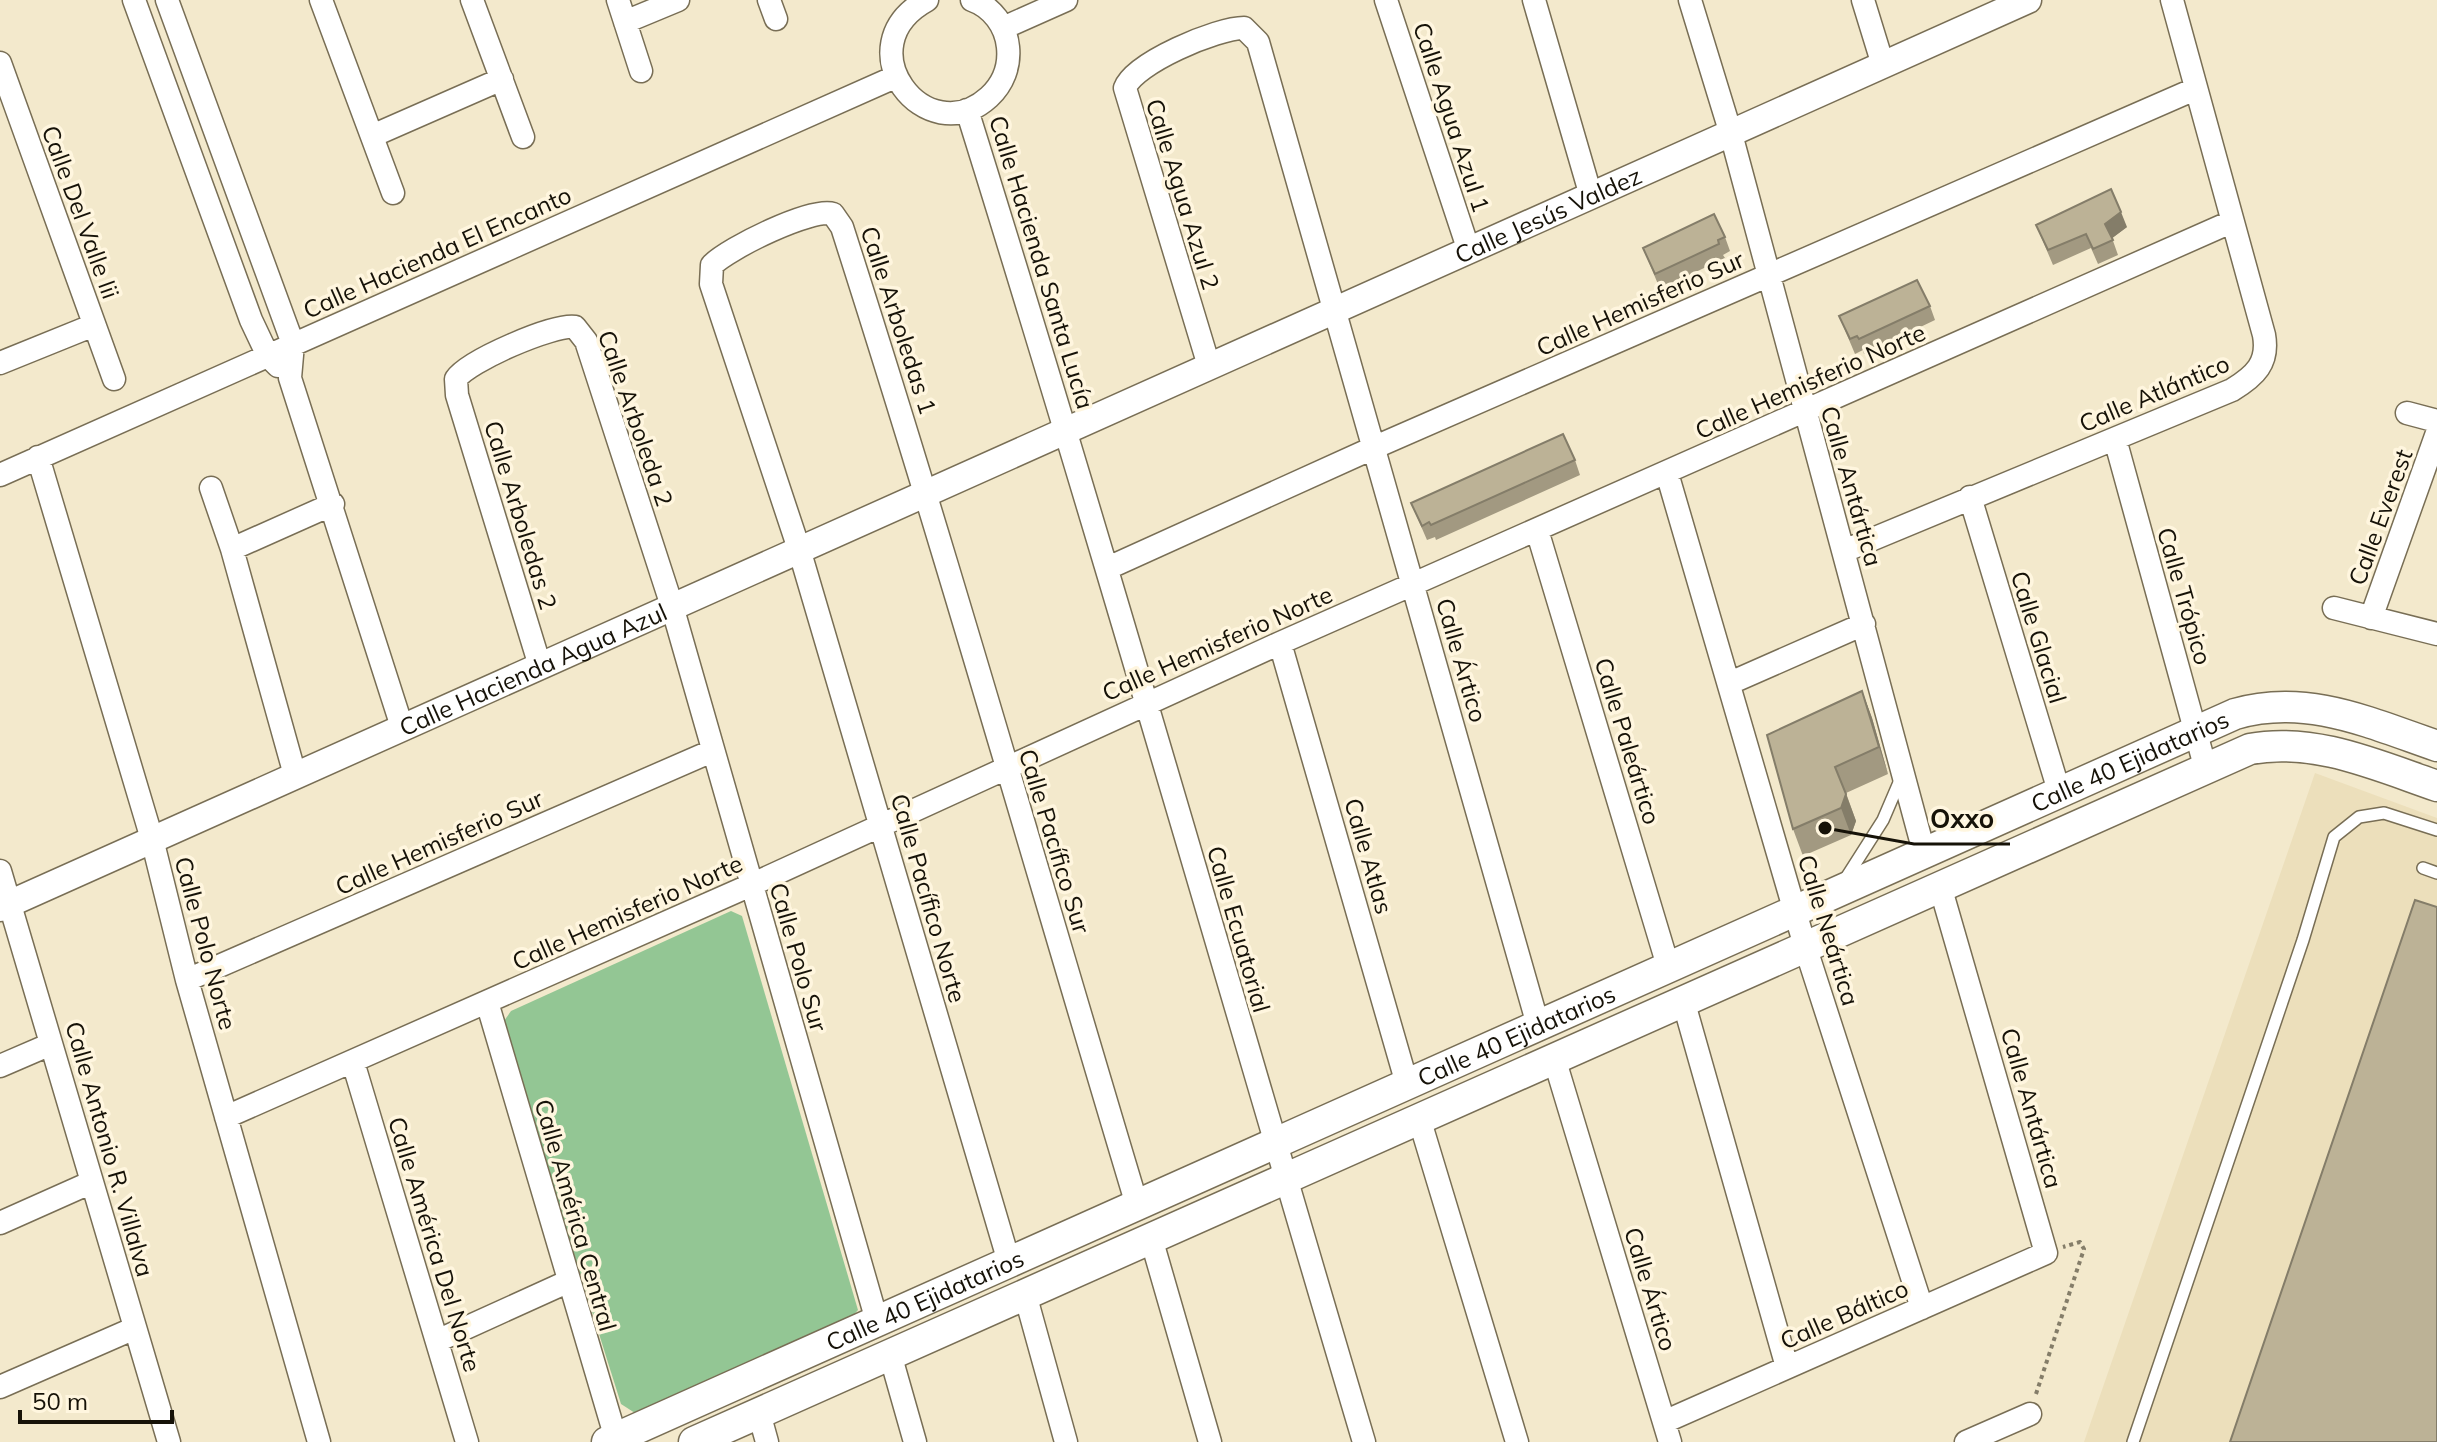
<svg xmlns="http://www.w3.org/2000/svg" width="2437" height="1442" viewBox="0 0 2437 1442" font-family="Mulish,sans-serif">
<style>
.built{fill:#ecdfbb}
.green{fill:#93c694}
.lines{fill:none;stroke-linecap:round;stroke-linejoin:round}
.service-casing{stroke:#786e55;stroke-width:14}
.minor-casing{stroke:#786e55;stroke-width:25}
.tertiary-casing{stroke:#786e55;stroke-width:29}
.secondary-casing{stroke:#786e55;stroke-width:33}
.path{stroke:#847d69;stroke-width:4;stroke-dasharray:4 4;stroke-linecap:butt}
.service{stroke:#fff;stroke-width:11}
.minor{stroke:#fff;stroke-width:22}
.tertiary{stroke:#fff;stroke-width:26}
.secondary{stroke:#fff;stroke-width:30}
.wall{fill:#a29981}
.shaded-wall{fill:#847d69}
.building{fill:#bcb296;stroke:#847d69;stroke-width:2}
.labels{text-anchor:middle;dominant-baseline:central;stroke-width:7;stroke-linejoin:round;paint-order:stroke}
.street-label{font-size:24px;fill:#161208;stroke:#fff6df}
.leader{fill:none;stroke:#161208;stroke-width:3}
.callout-dot{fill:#161208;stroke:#fff6df;stroke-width:3}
.callout-label{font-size:26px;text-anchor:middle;font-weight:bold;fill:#161208;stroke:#fff6df;stroke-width:7;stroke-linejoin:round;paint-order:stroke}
</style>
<rect width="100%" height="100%" fill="#f3e9cc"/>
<path class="built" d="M2315 773 2437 818V1442H2084Z"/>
<path class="green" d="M731 911 742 916 858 1310 850 1319 635 1413 621 1404 502 1024 511 1011Z"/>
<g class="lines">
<defs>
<path id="service" d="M2423 868 2437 873
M1846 878 1883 820 1901 778
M2133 1442 2303 940 2334 837 2359 817 2384 813 2437 830"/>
<path id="minor" d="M134 0 251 320 268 356 278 366
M167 0 293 344 290 378 402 727
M321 0 393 193
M472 0 523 137
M618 0 641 71
M769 0 776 19
M927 0C843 46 926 154 989 97 1003 84 1010 66 1008 47 1006 26 992 7 972 0
M1386 0 1469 251
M1534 0 1591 196
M1690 0 1731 134 1924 852
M1863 0 1883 65
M625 22 678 0
M1003 28 1066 0
M0 63 114 379
M967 110C1105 552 1232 998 1364 1442
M372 136 502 79
M0 363 94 325
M1209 366 1125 88C1134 63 1217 28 1244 28L1258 42 1538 1025
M2407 413 2437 421
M2115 439 2205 766
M38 457 152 839 187 980 319 1442
M1667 473 1805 946 1922 1308
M0 475 895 77
M211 488 232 549 295 775
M1970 497 2059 791
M1537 530 1668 966
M232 549 333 504
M1844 551 2232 390C2255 376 2269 363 2264 335L2172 0
M1108 568 1373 448 2195 89
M2334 608 2437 634
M2371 618 2437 433
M1280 643 1407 1084
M540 666 457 395 456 379C468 361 553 324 575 327L586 341 672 606 877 1321
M1730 683 1864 624
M0 871 169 1442
M187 980 712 751
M1683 1000 1787 1367
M487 1002 617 1442
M1554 1058 1670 1442
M353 1062 467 1442
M0 1066 51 1044
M226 1117 751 885 1280 643 2231 222
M1419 1118 1517 1442
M0 1223 92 1182
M1151 1238 1210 1442
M1009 1262 799 549 711 284 712 265C729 248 812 207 833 214L842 227C946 551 1039 879 1137 1205
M1025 1294 1066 1442
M437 1341 567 1282
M890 1354 915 1442
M0 1387 135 1328
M759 1413 767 1442
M1664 1422 2046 1253 1940 886
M1966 1442 2030 1414"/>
<g id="tertiary">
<path id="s1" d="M0 908 2028 0"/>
</g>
<g id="secondary">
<path id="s2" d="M607 1442 2235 714C2306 693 2370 723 2437 746"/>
<path d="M694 1442 2250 749C2314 737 2376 765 2437 786"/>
</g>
</defs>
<use href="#service" class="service-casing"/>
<use href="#minor" class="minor-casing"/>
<use href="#tertiary" class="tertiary-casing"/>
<use href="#secondary" class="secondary-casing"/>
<path class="path" d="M2036 1394 2084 1249 2080 1242 2063 1247"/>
<use href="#service" class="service"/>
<use href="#minor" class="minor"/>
<use href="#tertiary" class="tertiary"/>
<use href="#secondary" class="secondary"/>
</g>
<path class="wall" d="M2036 225 2127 227 2112 238 2118 255 2098 264 2091 248 2053 265Z
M1725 237 1730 251 1723 255 1725 258 1660 289 1643 248Z
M1930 306 1935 320 1864 354 1863 350 1855 354 1839 316Z
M1575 460 1580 475 1436 540 1435 537 1427 540 1411 503Z
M1862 691 1872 718 1888 774 1846 793 1856 821 1851 835 1803 856 1793 829Z"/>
<path class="shaded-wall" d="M2121 212 2127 227 2111 239 2105 224Z
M1862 691 1872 718 1888 774 1879 747Z
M1846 794 1856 821 1851 835 1841 808Z"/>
<path class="building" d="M2111 189 2121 212 2105 224 2113 240 2093 249 2086 234 2048 250 2036 225Z
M1714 214 1725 237 1718 240 1719 244 1655 274 1643 248Z
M1917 280 1930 306 1859 339 1857 336 1850 339 1839 316Z
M1563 434 1575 460 1431 525 1429 522 1422 526 1411 503Z
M1862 691 1879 747 1835 767 1846 794 1841 808 1793 829 1767 735Z
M2415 900 2437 907V1442H2230Z"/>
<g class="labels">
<g class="street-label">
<text transform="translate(1452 117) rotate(72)">Calle Agua Azul 1</text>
<text transform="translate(1183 194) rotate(73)">Calle Agua Azul 2</text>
<text transform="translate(81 212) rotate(70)">Calle Del Valle Iii</text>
<text stroke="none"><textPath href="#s1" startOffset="1696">Calle Jesús Valdez</textPath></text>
<text transform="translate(437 252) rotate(-24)">Calle Hacienda El Encanto</text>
<text transform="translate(1042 262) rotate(73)">Calle Hacienda Santa Lucía</text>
<text transform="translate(1640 303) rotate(-24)">Calle Hemisferio Sur</text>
<text transform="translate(899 320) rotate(72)">Calle Arboledas 1</text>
<text transform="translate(1810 381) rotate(-24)">Calle Hemisferio Norte</text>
<text transform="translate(2154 393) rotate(-23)">Calle Atlántico</text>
<text transform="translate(636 418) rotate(71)">Calle Arboleda 2</text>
<text transform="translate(1852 486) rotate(74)">Calle Antártica</text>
<text transform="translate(521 515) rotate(73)">Calle Arboledas 2</text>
<text transform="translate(2380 517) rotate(-70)">Calle Everest</text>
<text transform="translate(2185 596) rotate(74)">Calle Trópico</text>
<text transform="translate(2039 637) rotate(73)">Calle Glacial</text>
<text transform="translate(1217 643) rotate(-24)">Calle Hemisferio Norte</text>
<text transform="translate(1462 660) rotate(74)">Calle Ártico</text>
<text stroke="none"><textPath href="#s1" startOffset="584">Calle Hacienda Agua Azul</textPath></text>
<text transform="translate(1628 741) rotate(73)">Calle Paleártico</text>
<text stroke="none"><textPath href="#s2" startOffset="1668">Calle 40 Ejidatarios</textPath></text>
<text transform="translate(1055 841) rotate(73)">Calle Pacífico Sur</text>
<text transform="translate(439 842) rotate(-24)">Calle Hemisferio Sur</text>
<text transform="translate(1369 856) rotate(74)">Calle Atlas</text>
<text transform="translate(929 898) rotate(74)">Calle Pacífico Norte</text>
<text transform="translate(627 912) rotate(-24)">Calle Hemisferio Norte</text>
<text transform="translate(1239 929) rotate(74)">Calle Ecuatorial</text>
<text transform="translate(1829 930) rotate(73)">Calle Neártica</text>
<text transform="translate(206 943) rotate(75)">Calle Polo Norte</text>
<text transform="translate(799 957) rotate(74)">Calle Polo Sur</text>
<text stroke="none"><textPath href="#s2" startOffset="996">Calle 40 Ejidatarios</textPath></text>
<text transform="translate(2032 1108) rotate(74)">Calle Antártica</text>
<text transform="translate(110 1149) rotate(74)">Calle Antonio R. Villalva</text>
<text transform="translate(576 1215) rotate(74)">Calle América Central</text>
<text transform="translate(435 1244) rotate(73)">Calle América Del Norte</text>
<text transform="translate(1651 1289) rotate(73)">Calle Ártico</text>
<text stroke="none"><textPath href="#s2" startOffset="348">Calle 40 Ejidatarios</textPath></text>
<text transform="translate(1844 1314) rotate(-24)">Calle Báltico</text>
</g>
</g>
<path class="leader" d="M1825 828L1914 844H2010"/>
<circle class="callout-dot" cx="1825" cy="828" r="8"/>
<g class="callout-label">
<text x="1962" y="828">Oxxo</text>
</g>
<path d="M20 1410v12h152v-12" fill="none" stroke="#161208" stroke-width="4"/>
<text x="32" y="1410" font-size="24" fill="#161208" stroke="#fff6df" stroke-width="6" paint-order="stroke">50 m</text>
</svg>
